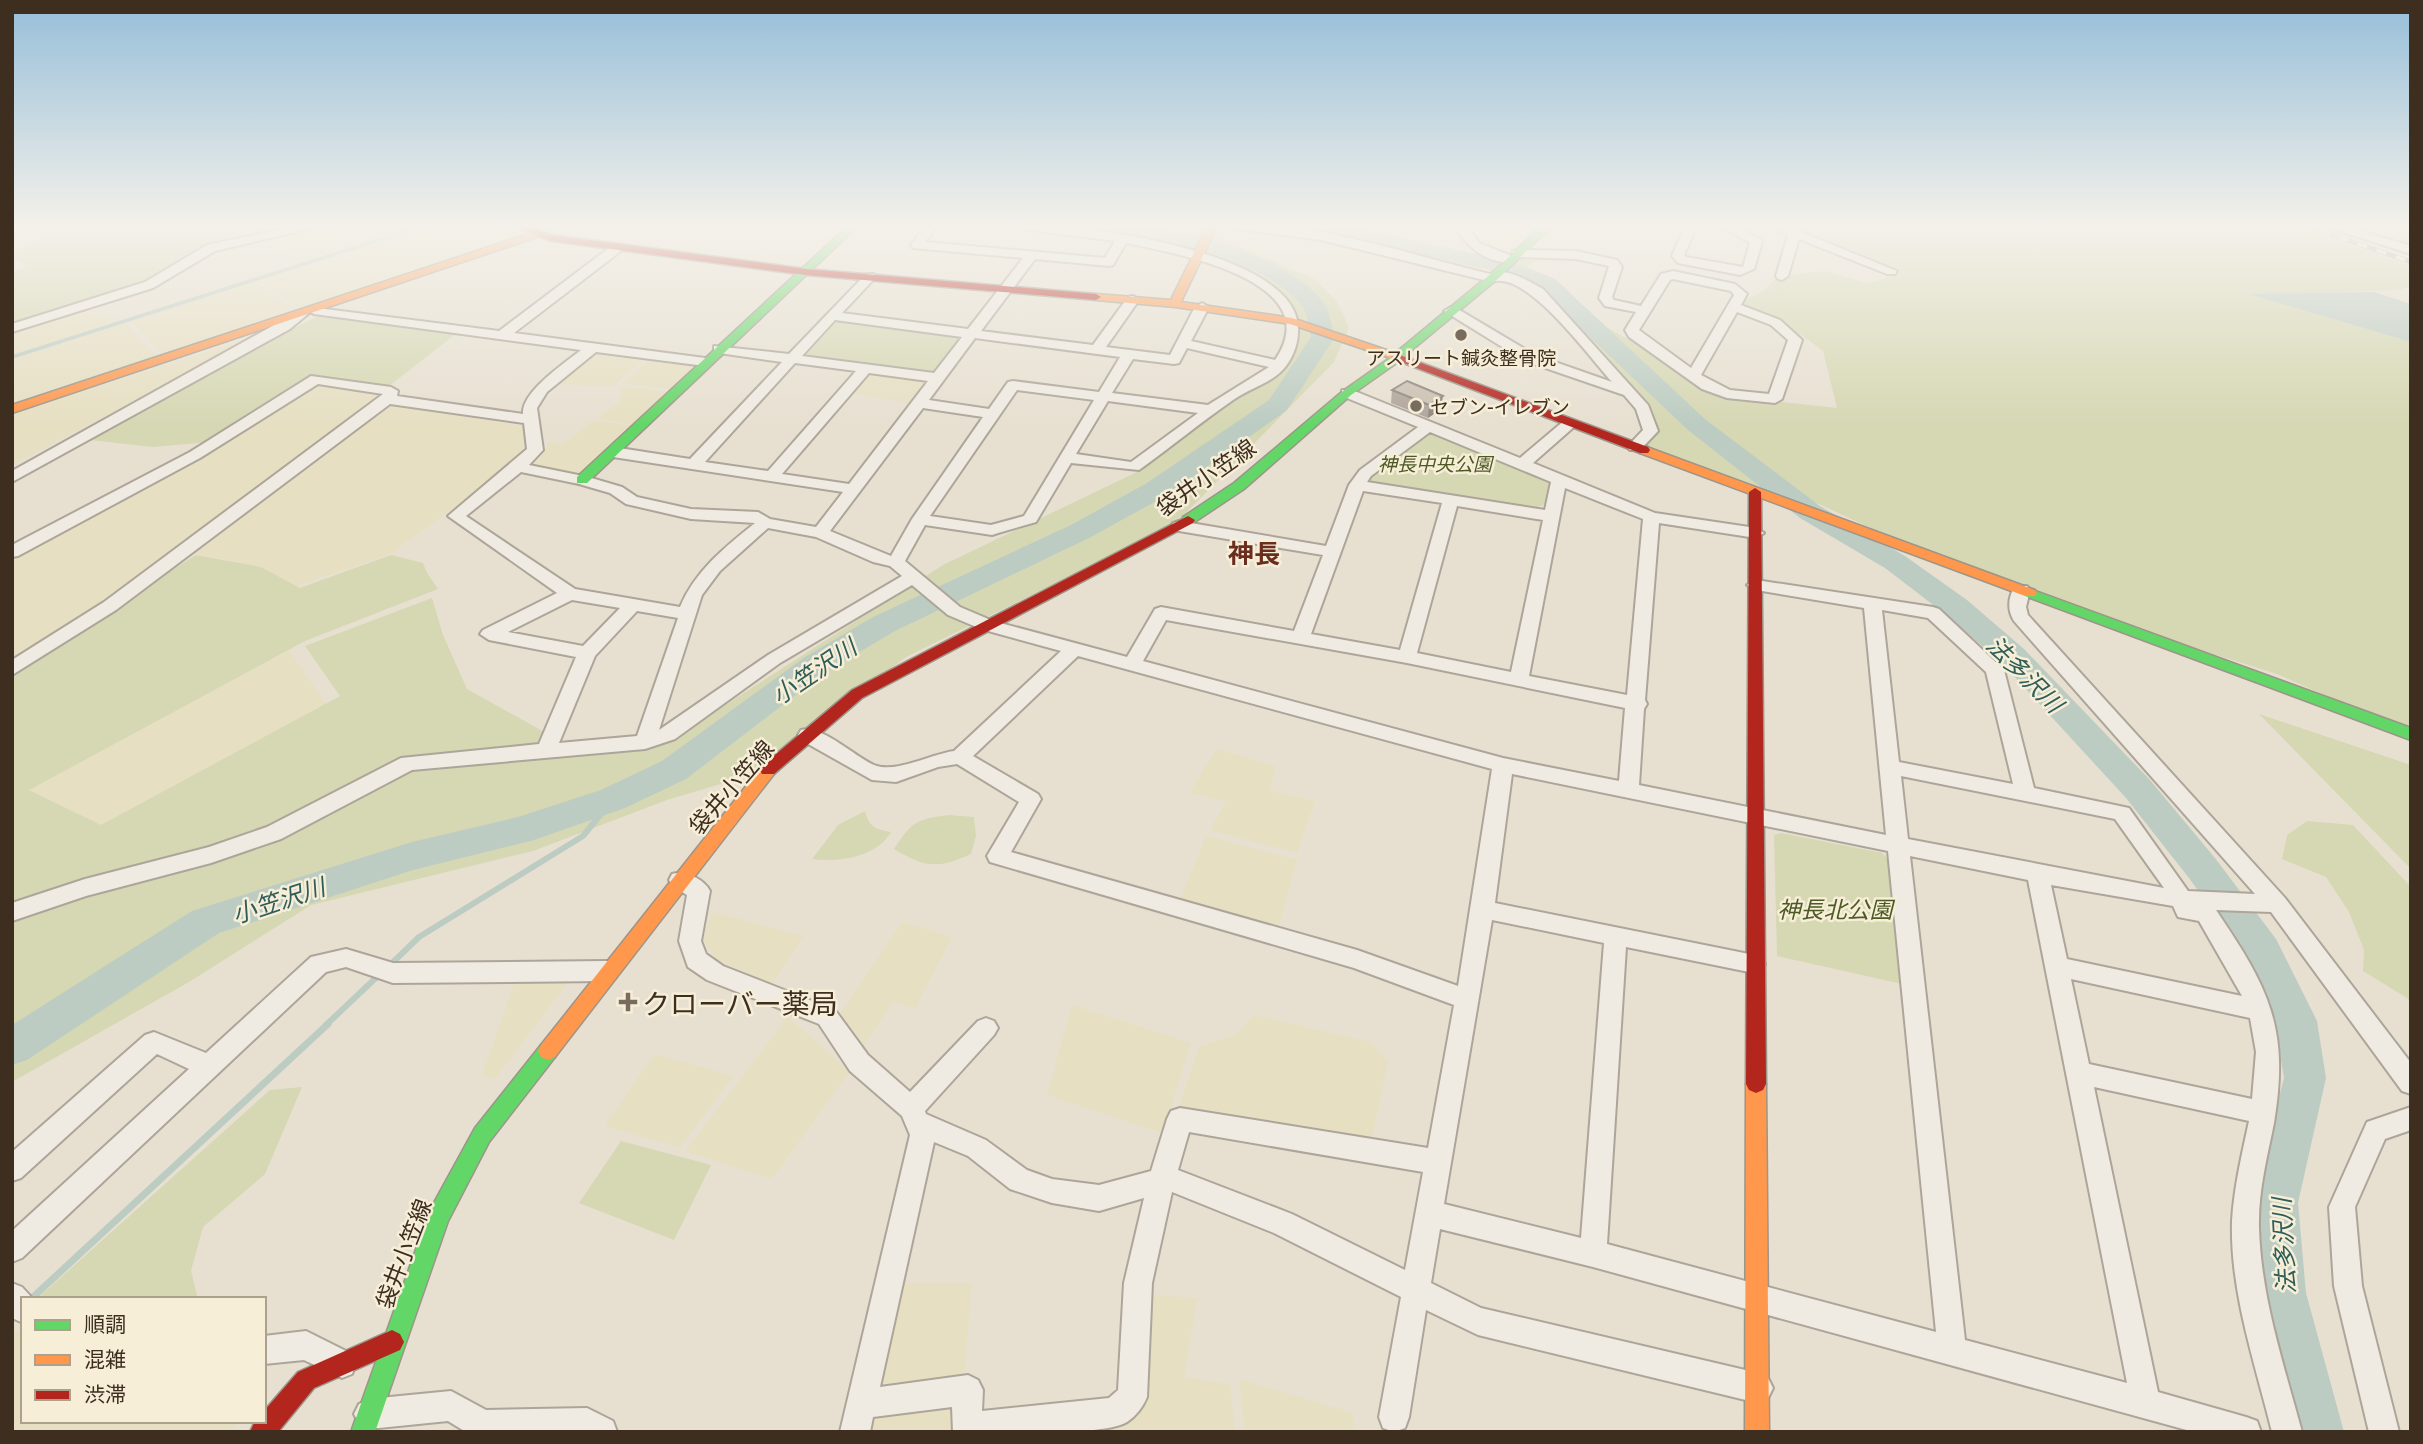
<svg xmlns="http://www.w3.org/2000/svg" width="2423" height="1444" viewBox="0 0 2423 1444" font-family="Literata,'Noto Sans JP',serif">
	<rect width="100%" height="100%" fill="#e7e0d1"/>
	<!-- farmland -->
	<path fill="#e6dfc2" d="M12 224H75L12 253Z
		M325 224H415L298 262 276 235Z
		M441 224H492L519 235 388 280 347 254Z
		M1469 224H1502L1523 234 1507 252 1495 250 1484 246 1474 239Z
		M343 255 384 283 299 308 258 281Z
		M255 282 294 309 164 356 131 321Z
		M86 308 122 319 12 355V331Z
		M125 323 159 358 12 405V359Z
		M260 335 12 465V414Z
		M594 349 646 357 614 386 552 384Z
		M651 358 696 364 670 389 622 384Z
		M871 373 928 380 909 403 853 394Z
		M314 384 383 393 388 404 534 428 530 455 493 487 442 516 390 554 297 586 261 567 182 551 12 669V559L188 466Z
		M621 386 668 392 634 424 596 419 620 402Z
		M594 421 633 426 575 478 523 468 546 449 548 442 563 444Z
		M289 650 326 704 101 825 28 789Z
		M1216 749 1275 766 1270 791 1315 801 1297 853 1210 830 1226 802 1190 792Z
		M1206 836 1297 860 1276 936 1177 908Z
		M712 912 804 936 772 984 716 959 703 940Z
		M902 922 952 937 915 1008 893 1002 861 1050 840 1014Z
		M515 981 568 982 495 1079 482 1075Z
		M1072 1005 1191 1043 1163 1133 1047 1095Z
		M1254 1015 1370 1042 1388 1062 1371 1142 1179 1107 1199 1047 1235 1035Z
		M788 1017 850 1071 772 1179 685 1151Z
		M655 1054 733 1076 680 1147 604 1126Z
		M897 1283H972L963 1390 966 1427 1064 1432H858Z
		M1138 1294 1197 1298 1184 1377 1230 1384 1235 1432H1072V1428L1133 1390Z
		M15 1331 23 1334V1421H238L229 1432H12V1333Z
		M1239 1379 1353 1413V1432H1245Z"/>
	<!-- green -->
	<path fill="#d6d7b3" d="M75 224H323L211 248 149 285 12 328V272L27 267 20 261 12 260V253Z
		M1026 224H1157L1225 240 1314 279 1337 301 1349 328 1334 362 1174 525 906 657 754 774 667 800 533 851 311 905 189 982 12 1082V670L196 555 261 567 300 588 391 555 423 563 427 573 438 589 305 641 29 790 101 825 340 696 305 646 432 598 443 635 467 689 571 747 669 741 943 565 1137 472 1235 394 1289 358 1294 314C1231 244 1114 241 1026 224Z
		M1274 224H1339L1494 258 1483 270 1320 231Z
		M1770 224H2291L2411 266V286L2399 290 2251 295 2411 342V733L2277 674 2096 617 1939 560 1802 496 1783 499 1635 447 1651 431 1644 410 1538 292 1495 275 1521 259 1538 260 1527 267 1564 286 1596 321 1728 396 1837 408 1823 351 1803 336 1744 304V301L1765 290 1774 280 1782 276 1824 271 1867 283 1897 275Z
		M2326 224H2411V250Z
		M318 316 457 333 389 386 314 375 209 442 153 447 81 439Z
		M839 321 958 337 959 341 934 371 929 373 805 356 834 324Z
		M1427 432H1433L1550 481 1544 505 1535 508 1372 482 1368 478Z
		M2259 714 2411 765V869Z
		M865 811C869 827 875 829 891 832 877 857 838 863 812 859L838 825Z
		M949 815 974 817 976 836 971 854C937 869 926 868 894 849 912 821 917 819 949 815Z
		M2307 821 2353 825 2411 887V1003L2407 998 2363 971 2364 950 2349 912 2326 877 2282 859 2287 835Z
		M1781 833 1882 853 1889 860 1902 984 1777 956 1774 835Z
		M302 1087 265 1174 203 1227 191 1271 198 1299 39 1297 270 1090Z
		M621 1141 711 1165 674 1240 579 1203Z"/>
	<!-- water -->
	<path fill="#bcccc2" d="M2374 292 2411 304V342L2248 294Z"/>
	<g fill="none" stroke-linecap="round" stroke-linejoin="round">
		<!-- stream-far2 -->
		<path stroke="#bcccc2" stroke-width="3.5" d="M12 357 429 224"/>
		<!-- stream-far1 -->
		<path stroke="#bcccc2" stroke-width="6" d="M387 968 419 937 583 836 613 799
			M326 1025 380 974"/>
		<!-- stream -->
		<path stroke="#bcccc2" stroke-width="7" d="M31 1299 328 1024"/>
		<!-- river -->
		<path fill="#bcccc2" fill-rule="evenodd" d="M1080 224C1097 223 1116 222 1133 224 1186 229 1290 258 1323 302 1330 311 1331 326 1335 337L1287 410 1167 495 1091 537 895 631 827 671 686 779 625 808 534 840 413 870 219 933 27 1060 12 1065V1025L192 911 412 842 518 817 601 790 662 761 805 657 873 617 1071 525 1147 483 1269 400 1311 337C1309 328 1308 313 1302 306 1262 255 1150 239 1090 230L1083 228Z
			M1302 224C1344 223 1383 234 1425 243 1469 252 1513 261 1555 279L1706 420 1820 506 1905 556 1967 600 2024 649 2150 780 2215 858 2276 939 2317 1021 2326 1078 2298 1203 2306 1293 2344 1432H2292L2258 1293 2252 1203 2284 1078 2275 1021 2247 959 2189 878 2126 798 2002 663 1945 614 1885 568 1800 518 1688 430 1539 289 1484 268 1312 230 1305 228Z"/>
		<!-- street casing -->
		<g stroke="#ada599" stroke-width="4">
			<path id="street" d="M307 224H329L215 251 153 288 12 332V324L145 282 207 245Z
				M927 224H939L925 242 1105 258 1115 241 1029 230 1010 224C1070 222 1295 249 1298 327 1299 341 1294 356 1286 366 1273 383 1250 388 1233 400 1201 422 1171 447 1139 470L1071 463 1036 522 998 533 992 535 925 525 905 561 960 607 993 621 1127 657 1155 609 1161 607 1294 631 1323 555 1179 531 1173 529 1171 526 1173 523 1179 521 1326 546 1349 485 1360 470 1418 427 1342 396V390H1352L1520 458 1565 420 1570 419 1577 423 1575 426 1533 463 1655 513 1756 528 1764 533 1756 538 1659 523 1645 700 1647 704 1644 709 1639 785 1886 835 1864 608 1756 590 1747 585 1756 580 1933 607 1939 609 2004 670 2034 788 2129 808 2188 891 2255 894 2014 621C2007 610 2008 597 2015 586H2027L2030 590 2026 607 2028 615 2285 898 2411 1063V1094L2402 1091 2271 912 2216 910C2268 987 2290 1027 2274 1123 2267 1158 2258 1192 2259 1228 2261 1298 2284 1365 2302 1432H2272C2255 1363 2230 1293 2232 1221 2234 1187 2242 1154 2249 1121L2094 1087 2158 1392 2246 1417 2257 1421 2261 1432H2194L1593 1267 1440 1229 1431 1283 1481 1308 1758 1373 1768 1378 1773 1388 1768 1398 1758 1403 1478 1335 1426 1310 1409 1417 1405 1428 1394 1432 1383 1428 1379 1417 1401 1297 1274 1233 1172 1192 1152 1283 1147 1397C1143 1407 1136 1416 1127 1422 1104 1437 985 1432 953 1432L952 1407 873 1417 870 1432H840L910 1135 902 1116 850 1071 819 1024 707 980 688 967 679 941 687 895 672 886 669 880 672 874C685 870 704 879 710 891L701 941 706 954 723 966 835 1010 868 1055 910 1092 978 1021 986 1018 994 1021 998 1028 994 1035 925 1111 926 1114 986 1140 1027 1170 1052 1179 1099 1185 1151 1171 1167 1119 1171 1111 1180 1108 1428 1148 1454 1005 1354 968 990 862 987 856 1019 802 957 764 938 767 896 782 872 780 801 740 798 735 801 730C821 724 855 757 874 765 895 774 931 754 954 751L1061 651 981 629 948 615 912 585 780 663 675 739 645 749 412 770 281 839 211 863 86 896 12 921V903L85 879 209 847 267 827 401 758 539 744 576 657 489 640 480 634 483 630 557 593 448 516 527 449 524 423 390 404 116 610 12 675V660L104 602 383 394 318 384 200 458 18 556 12 557V545L190 452 311 376 391 387 398 391 397 396 523 414C521 392 565 363 581 350L314 314 307 310 309 307 499 331 613 245H621V251L514 333 705 358 712 362 705 366 596 352 547 392 537 408 543 450 529 465 588 477 622 487 637 497 691 509 758 512 770 519 816 527 843 492 613 457 605 452 613 447 690 459 782 362 719 353 714 352V346L789 354 866 274H874L876 277 842 313 968 329 1023 258 913 248 911 245ZM1126 243C1174 253 1330 280 1275 360L1191 341 1209 307 1202 303 1195 307 1170 355 1106 347 1139 300 1133 296 1128 297 1093 345 981 331 1035 259 1109 266 1113 265ZM835 320 962 337 934 373 802 356ZM975 338 1120 357 1099 392 1013 381 1008 382 989 409 929 400ZM1187 348 1269 367 1208 405 1112 393 1133 359 1174 364 1179 363ZM795 363 856 371 768 471 705 462ZM869 373 928 381 849 484 782 474ZM1017 390 1094 400 1024 516 991 525 930 516ZM1108 401 1198 413 1131 462 1076 454ZM923 408 983 417 912 519 891 556 830 531ZM1430 432 1551 482 1545 510 1367 482 1371 476ZM521 472 579 484 610 493 626 504 691 519 755 523C725 547 695 571 680 607L575 589 466 516ZM1565 488 1643 519 1627 695 1529 676ZM1363 491 1442 503 1400 650 1311 634ZM1457 506 1543 520 1511 672 1417 653ZM768 528 816 537 873 562 890 566 902 576 768 655 659 730 702 595 720 571ZM572 600 620 608 583 646 508 632ZM1882 610 1928 618 1986 672 2013 784 1899 762ZM637 611 678 618 637 736 559 743 595 656ZM1166 620 1407 663 1625 708 1619 781 1503 758 1143 661ZM1078 656 1492 769 1458 986 1357 950 1011 852 1041 799 1038 794 973 756ZM1512 774 1888 851 1936 1332 1607 1244 1626 947 1754 973 1762 971 1765 964 1762 957 1754 955 1495 903ZM1901 776 2115 819 2164 888 1908 839ZM1910 856 2028 880 2127 1383 1965 1340ZM2051 885 2173 906 2178 917 2199 921 2242 996 2067 959ZM1492 920 1604 943 1581 1238 1444 1204ZM2071 979 2250 1018 2256 1052 2252 1099 2089 1064ZM1189 1132 1423 1172 1405 1270 1292 1214 1178 1170ZM934 1142 968 1156 1010 1189 1052 1203 1099 1211 1144 1198 1124 1283 1118 1390 1109 1398 982 1411 983 1390 978 1380 968 1375 880 1387Z
				M1223 224C1313 221 1403 253 1490 274 1505 267 1529 281 1543 289L1648 405 1658 431 1640 450H1630L1627 447 1643 430 1636 409 1624 395 1525 361 1444 311 1451 307 1456 308 1535 355 1612 382C1590 358 1526 269 1492 282L1321 240 1229 228Z
				M1454 224H1466L1479 243 1512 256 1513 251 1517 250 1576 251 1617 260 1622 267 1612 297 1614 300 1641 306 1661 274 1673 271 1735 284 1747 294 1741 305 1780 320 1802 340 1782 399 1775 403 1727 398 1702 389 1629 337 1625 330 1636 312 1605 306 1599 298 1609 266 1576 259 1516 257 1515 262C1488 265 1465 247 1454 224ZM1673 279 1731 291 1734 295 1691 368 1639 330 1670 280ZM1737 312 1771 325 1788 340 1769 394 1730 390 1701 375Z
				M1686 224H1698L1684 255 1686 257 1743 267 1750 243 1717 224H1731L1760 239 1762 242 1754 269 1740 275 1678 263 1672 256Z
				M1765 224H1781L1897 271 1895 274H1887L1799 239 1788 276 1782 280 1778 279 1776 276 1788 235Z
				M2318 224H2336L2411 246V254Z
				M301 310 308 314 290 329 12 482V471Z
				M346 949 393 963 607 961 615 964 618 971 615 978 607 981 393 983 346 967 326 972 22 1258 12 1262V1231L189 1069 157 1054 21 1178 12 1181V1152L145 1035 154 1032 206 1053 311 957Z
				M2411 1107V1130L2385 1139 2355 1207 2362 1286 2399 1432H2369L2334 1286 2329 1207 2367 1122Z
				M12 1283 22 1287 33 1299H23V1323L12 1318Z
				M306 1331 352 1354 356 1364 352 1374 342 1378 304 1360 264 1364V1336Z
				M451 1391 486 1410 587 1408 613 1421 617 1432H466L448 1421 369 1429 359 1424 354 1414 359 1404 369 1399Z"/>
		</g>
		<!-- fast casing -->
		<g stroke="#9c958a" stroke-width="3">
			<path id="fast" d="M850 224H860L587 483H577V477Z
				M1548 224H1560L1542 235 1501 276 1395 364 1351 395 1244 489 1193 523H1183V517L1234 483 1343 391 1387 360 1493 272 1536 231Z
				M2030 589 2411 728V740L2025 596 2023 593Z
				M548 1042 555 1045 558 1051 555 1057 489 1142 448 1221 375 1432H351L430 1210 475 1128 541 1045Z"/>
		</g>
		<!-- slow casing -->
		<g stroke="#9c958a" stroke-width="3">
			<path id="slow" d="M1208 224H1218L1181 302 1292 318 1401 355V359H1393L1290 324 1175 307 1096 300 1091 297 1096 294 1171 300Z
				M537 231 542 234 540 236 12 413V405Z
				M1644 446 2035 590 2037 593 2035 596H2025L1640 453 1638 450Z
				M768 764 774 766 776 770 774 774 555 1057 548 1060 541 1057 538 1051 541 1045 762 766Z
				M1756 1075 1763 1078 1766 1084 1769 1432H1745L1746 1084 1749 1078Z"/>
		</g>
		<!-- jam casing -->
		<g stroke="#9c958a" stroke-width="3">
			<path id="jam" d="M507 224H521L553 235 806 269 1096 294 1101 297 1096 300 806 275 551 241Z
				M1397 354 1648 447 1650 450 1648 453H1640L1393 359 1391 357Z
				M1755 488 1761 492 1766 1084 1763 1090 1756 1093 1749 1090 1746 1084 1749 492Z
				M1188 516 1195 520 1193 523 862 698 774 774H762L760 770 762 766 852 690Z
				M392 1330 400 1334 404 1342 400 1350 314 1388 278 1432H250L255 1421H264V1411L298 1372Z"/>
		</g>
		<!-- street -->
		<use href="#street" fill="#efebe3" fill-rule="evenodd"/>
		<!-- fast -->
		<use href="#fast" fill="#63d668" fill-rule="evenodd"/>
		<!-- slow -->
		<use href="#slow" fill="#ff974d" fill-rule="evenodd"/>
		<!-- jam -->
		<use href="#jam" fill="#b3261e" fill-rule="evenodd"/>
		<!-- rail casing -->
		<g stroke="#afaaa2" stroke-width="5">
			<path id="rail" d="M2301 224 2411 262"/>
		</g>
		<!-- rail -->
		<use href="#rail" stroke="#f7eed8" stroke-width="3.5" stroke-dasharray="10" stroke-linecap="butt"/>
	</g>
	<!-- wall -->
	<path fill="#afa499" d="M1392 390 1441 409 1428 418 1391 403Z"/>
	<!-- shaded-wall -->
	<path fill="#8e867d" d="M1443 396 1441 409 1428 418 1429 405Z"/>
	<!-- building -->
	<path fill="#cbbfb2" stroke="#8e867d" stroke-width="2" d="M1407 381 1443 396 1429 405 1392 390Z"/>
	<!-- sky -->
	<linearGradient id="sky" x2="0" y2="1"><stop stop-color="#96bed9"/><stop offset="0.53" stop-color="#f4f1ea"/><stop offset="1" stop-color="#f4f1ea" stop-opacity="0"/></linearGradient>
	<rect width="2423" height="426" fill="url(#sky)"/>
	<!-- markers -->
	<g fill="#786c5e" stroke="#f7eed8" stroke-width="2.5">
		<circle cx="1461" cy="335" r="7"/>
		<circle cx="1416" cy="406" r="7"/>
		<path d="M624.5 991.5h7v7h7v7h-7v7h-7v-7h-7v-7h7z"/>
	</g>
	<g text-anchor="middle" dominant-baseline="central" stroke-width="5" stroke-linejoin="round" paint-order="stroke">
		<!-- far-poi labels -->
		<g font-size="19" fill="#3d2e20" stroke="#f7eed8">
			<text x="1461" y="357">アスリート鍼灸整骨院</text>
			<text x="1430" y="406" text-anchor="start">セブン-イレブン</text>
		</g>
		<!-- far-park labels -->
		<g font-size="19" font-style="italic" fill="#4d5a26" stroke="#f7eed8">
			<text x="1435" y="463">神長中央公園</text>
		</g>
		<!-- street labels -->
		<g font-size="23" fill="#3d2e20" stroke="#f7eed8">
			<text transform="translate(1205 476) rotate(-35)">袋井小笠線</text>
			<text transform="translate(730 786) rotate(-49)">袋井小笠線</text>
			<text transform="translate(402 1253) rotate(-69)">袋井小笠線</text>
		</g>
		<!-- park labels -->
		<g font-size="23" font-style="italic" fill="#4d5a26" stroke="#f7eed8">
			<text x="1835" y="908">神長北公園</text>
		</g>
		<!-- water labels -->
		<g font-size="24" font-style="italic" fill="#2f5d5a" stroke="#f7eed8">
			<text transform="translate(813 670) rotate(-34)">小笠沢川</text>
			<text transform="translate(2026 673) rotate(45)">法多沢川</text>
			<text transform="translate(278 899) rotate(-18)">小笠沢川</text>
			<text transform="translate(2282 1246) rotate(-93)">法多沢川</text>
		</g>
		<!-- quarter labels -->
		<g font-size="26" font-weight="bold" fill="#6b2e1e" stroke="#f7eed8">
			<text x="1254" y="551">神長</text>
		</g>
		<!-- near-poi labels -->
		<g font-size="28" fill="#3d2e20" stroke="#f7eed8" text-anchor="start">
			<text x="642" y="1002">クローバー薬局</text>
		</g>
	</g>
	<!-- border -->
	<rect width="2423" height="1444" fill="none" stroke="#3d2e20" stroke-width="28"/>
	<!-- legend -->
	<rect x="21" y="1297" width="245" height="126" fill="#f7eed8" stroke="#ada18e" stroke-width="2"/>
	<rect x="35" y="1320" width="35" height="10" fill="#63d668" stroke="#ada18e" stroke-width="2"/>
	<text x="84" y="1332" font-size="21" fill="#3d2e20">順調</text>
	<rect x="35" y="1355" width="35" height="10" fill="#ff974d" stroke="#ada18e" stroke-width="2"/>
	<text x="84" y="1367" font-size="21" fill="#3d2e20">混雑</text>
	<rect x="35" y="1390" width="35" height="10" fill="#b3261e" stroke="#ada18e" stroke-width="2"/>
	<text x="84" y="1402" font-size="21" fill="#3d2e20">渋滞</text>
</svg>
